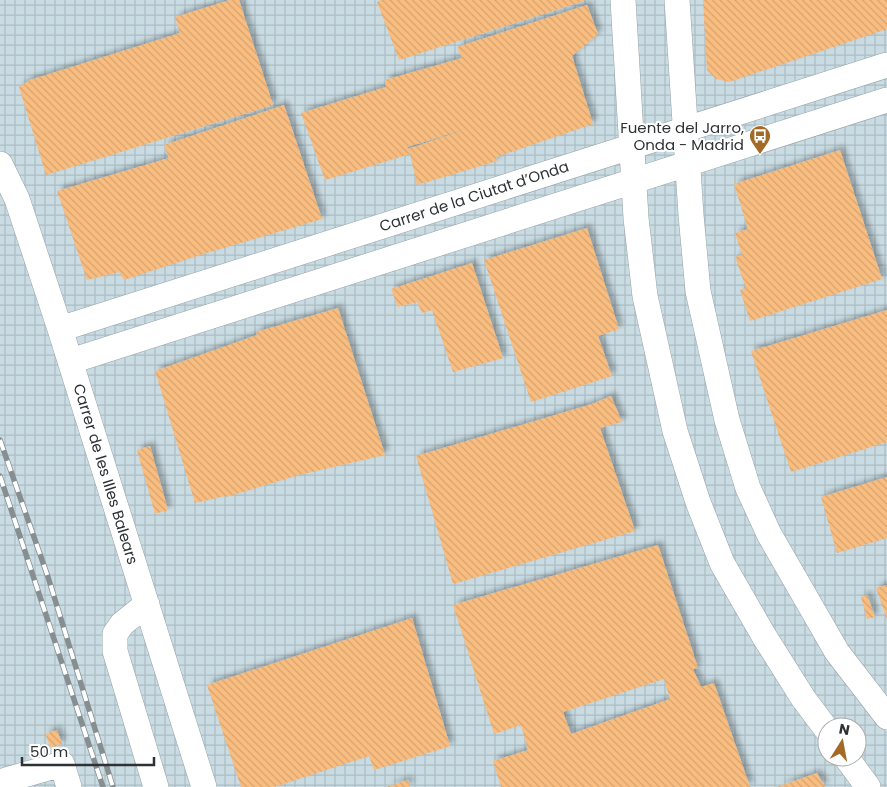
<svg xmlns="http://www.w3.org/2000/svg" width="887" height="787" viewBox="0 0 887 787" font-family="Poppins,sans-serif">
	<defs>
		<pattern id="industrial-grid" width="8" height="8" patternUnits="userSpaceOnUse" patternTransform="scale(1.25)"><rect width="8" height="8" fill="#c9dce3"/><path d="M0 4h8M4 0v8" fill="none" stroke="#adbdc3"/></pattern>
		<pattern id="building-back-hatch" width="6" height="6" patternUnits="userSpaceOnUse" patternTransform="scale(1.25)"><rect width="6" height="6" fill="#f9bd80"/><path d="M-1 5l2 2M0 0l6 6M5-1l2 2" fill="none" stroke="#d6a36f"/></pattern>
		<filter id="shadow"><feDropShadow dx="4.5" dy="-4.5" stdDeviation="2.5" flood-color="#0004"/></filter>
	</defs>
	<rect width="100%" height="100%" fill="#dde8ec"/>
	<!-- industrial -->
	<path fill="url(#industrial-grid)" fill-rule="evenodd" d="M0 0H887V787H0ZM827 727H857V757H827Z"/>
	<!-- building -->
	<path fill="url(#building-back-hatch)" fill-rule="evenodd" filter="url(#shadow)" d="M230 0H239L273 105 46 175 19 87 30 80 180 33 175 17Z
		M381 0H583L584 1 399 60 377 2Z
		M703 0H887V29L729 82 716 79 707 70Z
		M587 5 598 34 572 56 593 124 496 157 497 161 417 185 410 154 325 180 301 113 386 87 385 80 462 58 457 47ZM466 129 408 149 407 147Z
		M284 105 322 219 200 255 124 280 119 272 87 280 57 191 169 158 164 145Z
		M840 150 882 279 750 321 740 290 746 288 735 257 742 255 735 233 748 229 734 184Z
		M587 228 619 329 598 336 612 376 531 402 484 260Z
		M472 263 503 358 453 372 432 310 422 313 417 302 398 307 391 289Z
		M338 308 385 455 299 475 226 497 225 496 195 503 155 371 257 335 256 332Z
		M887 310V442L791 472 751 351Z
		M611 396 622 422 600 428 635 531 453 584 416 456 592 404Z
		M150 446 168 510 155 514 137 450Z
		M887 477V538L837 553 821 497Z
		M658 545 698 668 693 669 701 687 714 683 750 787H501L493 761 528 750 521 725 494 734 453 605ZM664 679 670 699 571 734 563 712Z
		M887 585V620L876 588Z
		M867 595 875 617 867 619 861 597Z
		M412 618 450 746 374 770 369 756 274 787H241L207 685Z
		M57 730 62 744 51 748 45 734Z
		M817 773 825 787H777Z
		M408 780 410 787H386Z"/>
	<g fill="none" stroke-linecap="round" stroke-linejoin="round">
		<!-- minor casing -->
		<g stroke="#98a3a7" stroke-width="26">
			<path id="minor" d="M623 0 636 218 645 296 675 431 698 502 722 563 764 636 803 698 827 730
				M677 0 691 215 698 291 727 420 748 488 769 534 837 652 887 717
				M0 164 17 199 60 329 204 787
				M60 329 887 65
				M71 361 887 100
				M147 604 122 624 115 634V651L156 787
				M846 757 868 787
				M6 780 62 764 69 787"/>
		</g>
		<!-- minor -->
		<use href="#minor" stroke="#fff" stroke-width="25"/>
		<!-- rail casing -->
		<g stroke="#878e91" stroke-width="5.5">
			<path id="rail" d="M0 440 48 577 113 787
				M0 476 103 787"/>
		</g>
		<!-- rail -->
		<use href="#rail" stroke="#fff" stroke-width="4" stroke-dasharray="11" stroke-linecap="butt"/>
	</g>
	<!-- icons -->
	<defs>
		<g id="bus-pin" transform="scale(1.125)"><path d="M0 17L-7.5 6A9.5 9.5 0 1 1 7.5 6Z" fill="#a26927" stroke="#fff"/><path d="M-5-6H5V4H4V6H2V4H-2V6H-4V4H-5ZM-3.5-4V0h7V-4ZM-3.5 1.2v1.5H-2V1.2ZM2 1.2v1.5H3.5V1.2Z" fill="#fff"/></g>
	</defs>
	<g fill-rule="evenodd">
		<use href="#bus-pin" x="760" y="136"/>
	</g>
	<g text-anchor="middle" dominant-baseline="central" stroke-width="4" stroke-linejoin="round" paint-order="stroke">
		<!-- poi labels -->
		<g font-size="15" fill="#2e3234" stroke="#fff" text-anchor="end">
			<text x="744" y="127">Fuente del Jarro,<tspan x="744" dy="17">Onda - Madrid</tspan></text>
		</g>
		<!-- street labels -->
		<g font-size="15" fill="#2e3234" stroke="#fff">
			<text transform="translate(474 196) rotate(-18)">Carrer de la Ciutat d’Onda</text>
			<text transform="translate(106 474) rotate(73)">Carrer de les Illes Balears</text>
		</g>
	</g>
	<!-- north arrow -->
	<g transform="translate(842 742) rotate(11)"><circle r="24" fill="#ffffff" stroke="#abadae"/>
	<path d="M0-4L9 19L0 12L-9 19Z" fill="#a26927"/>
	<text y="-8" font-size="14" font-weight="bold" text-anchor="middle" fill="#2e3234">N</text>
	</g>
	<!-- scale -->
	<path d="M22 757v8h132v-8" fill="none" stroke="#2e3234" stroke-width="2.5"/>
	<text x="30" y="757" font-size="15" fill="#2e3234" stroke="#ffffff" stroke-width="4" paint-order="stroke">50 m</text>
</svg>
